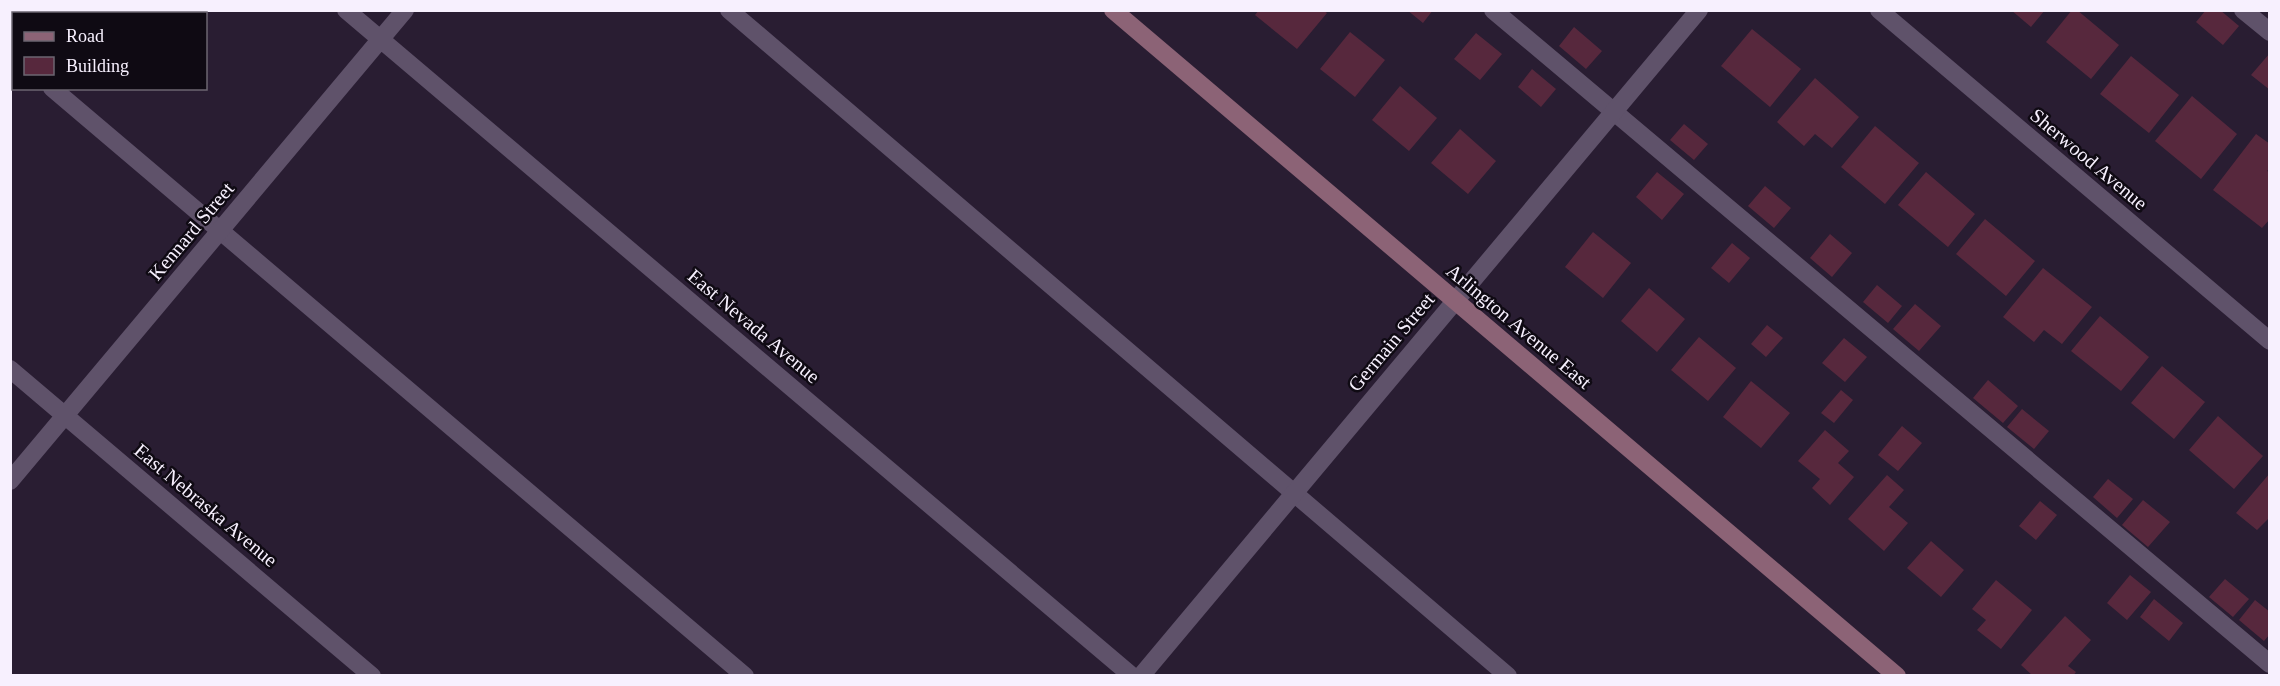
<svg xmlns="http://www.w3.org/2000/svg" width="2280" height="686" viewBox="0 0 2280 686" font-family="'Times New Roman',serif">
	<rect width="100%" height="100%" fill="#291d32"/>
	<!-- building -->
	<path fill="#57283d" d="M1259 10H1323L1327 13 1297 49 1255 15Z
		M1407 10H1433L1423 23Z
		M2011 10H2045L2031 27Z
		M2072 10H2077L2119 45 2091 79 2046 42Z
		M2206 10H2220L2239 26 2223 45 2196 22Z
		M1574 27 1602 51 1586 69 1559 46Z
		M1752 29 1801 69 1770 107 1721 66Z
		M1350 32 1385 60 1355 97 1320 69Z
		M1476 33 1502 54 1480 80 1454 59Z
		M2270 53V90L2251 75Z
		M2131 56 2179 95 2149 133 2100 94Z
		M1532 69 1556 89 1541 107 1518 87Z
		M1815 78 1859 117 1832 148 1815 134 1804 146 1777 122Z
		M1400 86 1437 118 1409 151 1372 120Z
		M2192 96 2237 134 2201 179 2155 141Z
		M1684 124 1708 144 1694 160 1670 140Z
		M1875 126 1919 163 1885 204 1841 167Z
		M1460 129 1496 161 1468 194 1431 163Z
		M2256 134 2270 144V168L2267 171 2270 172V219L2262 228 2213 190Z
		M1657 172 1684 194 1662 220 1636 197Z
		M1926 172 1975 214 1948 247 1898 205Z
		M1765 186 1791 208 1774 228 1748 206Z
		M1985 219 2035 261 2006 296 1956 254Z
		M1593 232 1631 263 1603 298 1565 267Z
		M1830 234 1852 253 1832 277 1810 258Z
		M1732 243 1750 258 1729 283 1711 268Z
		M2043 268 2092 307 2062 344 2044 330 2034 342 2003 317Z
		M1877 285 1902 306 1888 323 1863 302Z
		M1649 288 1685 319 1657 352 1621 321Z
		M1915 304 1941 326 1919 351 1893 329Z
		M2100 316 2149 357 2121 391 2071 351Z
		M1767 325 1783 338 1766 357 1751 344Z
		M1699 337 1736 368 1708 401 1671 370Z
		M1844 338 1867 357 1845 382 1822 363Z
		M2162 366 2205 402 2174 439 2131 403Z
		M1988 380 2018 406 2003 423 1973 398Z
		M1751 381 1790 413 1761 448 1723 417Z
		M1841 390 1853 400 1834 423 1821 413Z
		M2022 409 2049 431 2034 449 2007 427Z
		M2218 416 2263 456 2234 489 2189 450Z
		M1902 426 1922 443 1898 471 1878 455Z
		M1825 430 1849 451 1838 463 1854 477 1830 505 1812 488 1820 479 1798 461Z
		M2270 473V517L2257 530 2236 513Z
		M1887 475 1904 490 1889 507 1908 523 1884 551 1848 519Z
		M2108 479 2133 499 2117 518 2093 497Z
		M2143 500 2170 522 2148 547 2122 525Z
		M2040 501 2057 515 2036 540 2019 526Z
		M1931 541 1964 570 1941 597 1907 568Z
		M2130 575 2151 592 2127 620 2107 603Z
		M2225 579 2249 599 2233 617 2209 597Z
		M1996 580 2032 610 2001 649 1977 630 1986 620 1972 609Z
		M2154 599 2183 623 2169 641 2140 617Z
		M2255 600 2270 612V634L2264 641 2239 620Z
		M2065 616 2091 640 2068 666 2076 672 2073 676H2033L2021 665Z"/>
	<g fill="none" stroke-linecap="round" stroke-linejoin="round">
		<!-- lane -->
		<path stroke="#5f526a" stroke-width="18" d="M729 10 1508 676
			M1493 10 2270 664
			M2243 10 2270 32
			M10 53 14 56
			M52 88 745 676"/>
		<!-- street -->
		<path stroke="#5f526a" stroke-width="18" d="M346 10 1132 676
			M1879 10 2270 341
			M10 369 372 676
			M10 481 405 10
			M1141 676 1699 10"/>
		<!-- secondary -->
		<path stroke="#8c6376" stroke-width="18" d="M1113 10 1897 676"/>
	</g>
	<g text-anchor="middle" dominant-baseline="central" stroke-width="5" stroke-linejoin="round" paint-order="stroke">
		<!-- street labels -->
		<g font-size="20" fill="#f7f0fe" stroke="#0f0a13">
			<text transform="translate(2089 159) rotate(40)">Sherwood Avenue</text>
			<text transform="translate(191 231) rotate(-50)">Kennard Street</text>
			<text transform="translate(754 326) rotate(40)">East Nevada Avenue</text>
			<text transform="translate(1519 326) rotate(40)">Arlington Avenue East</text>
			<text transform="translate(1391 342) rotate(-50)">Germain Street</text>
			<text transform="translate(206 505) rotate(40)">East Nebraska Avenue</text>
		</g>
	</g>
	<!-- border -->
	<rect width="2280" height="686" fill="none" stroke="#f7f0fe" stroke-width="24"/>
	<!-- legend -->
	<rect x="12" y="12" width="195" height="78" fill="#0f0a13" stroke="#6c6671" stroke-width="1.5"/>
	<rect x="24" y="32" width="30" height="9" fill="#8c6376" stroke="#6c6671" stroke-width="1.5"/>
	<text x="66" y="42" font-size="18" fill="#f7f0fe">Road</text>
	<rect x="24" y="57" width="30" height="18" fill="#57283d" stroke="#6c6671" stroke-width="1.5"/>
	<text x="66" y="72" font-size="18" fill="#f7f0fe">Building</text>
</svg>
